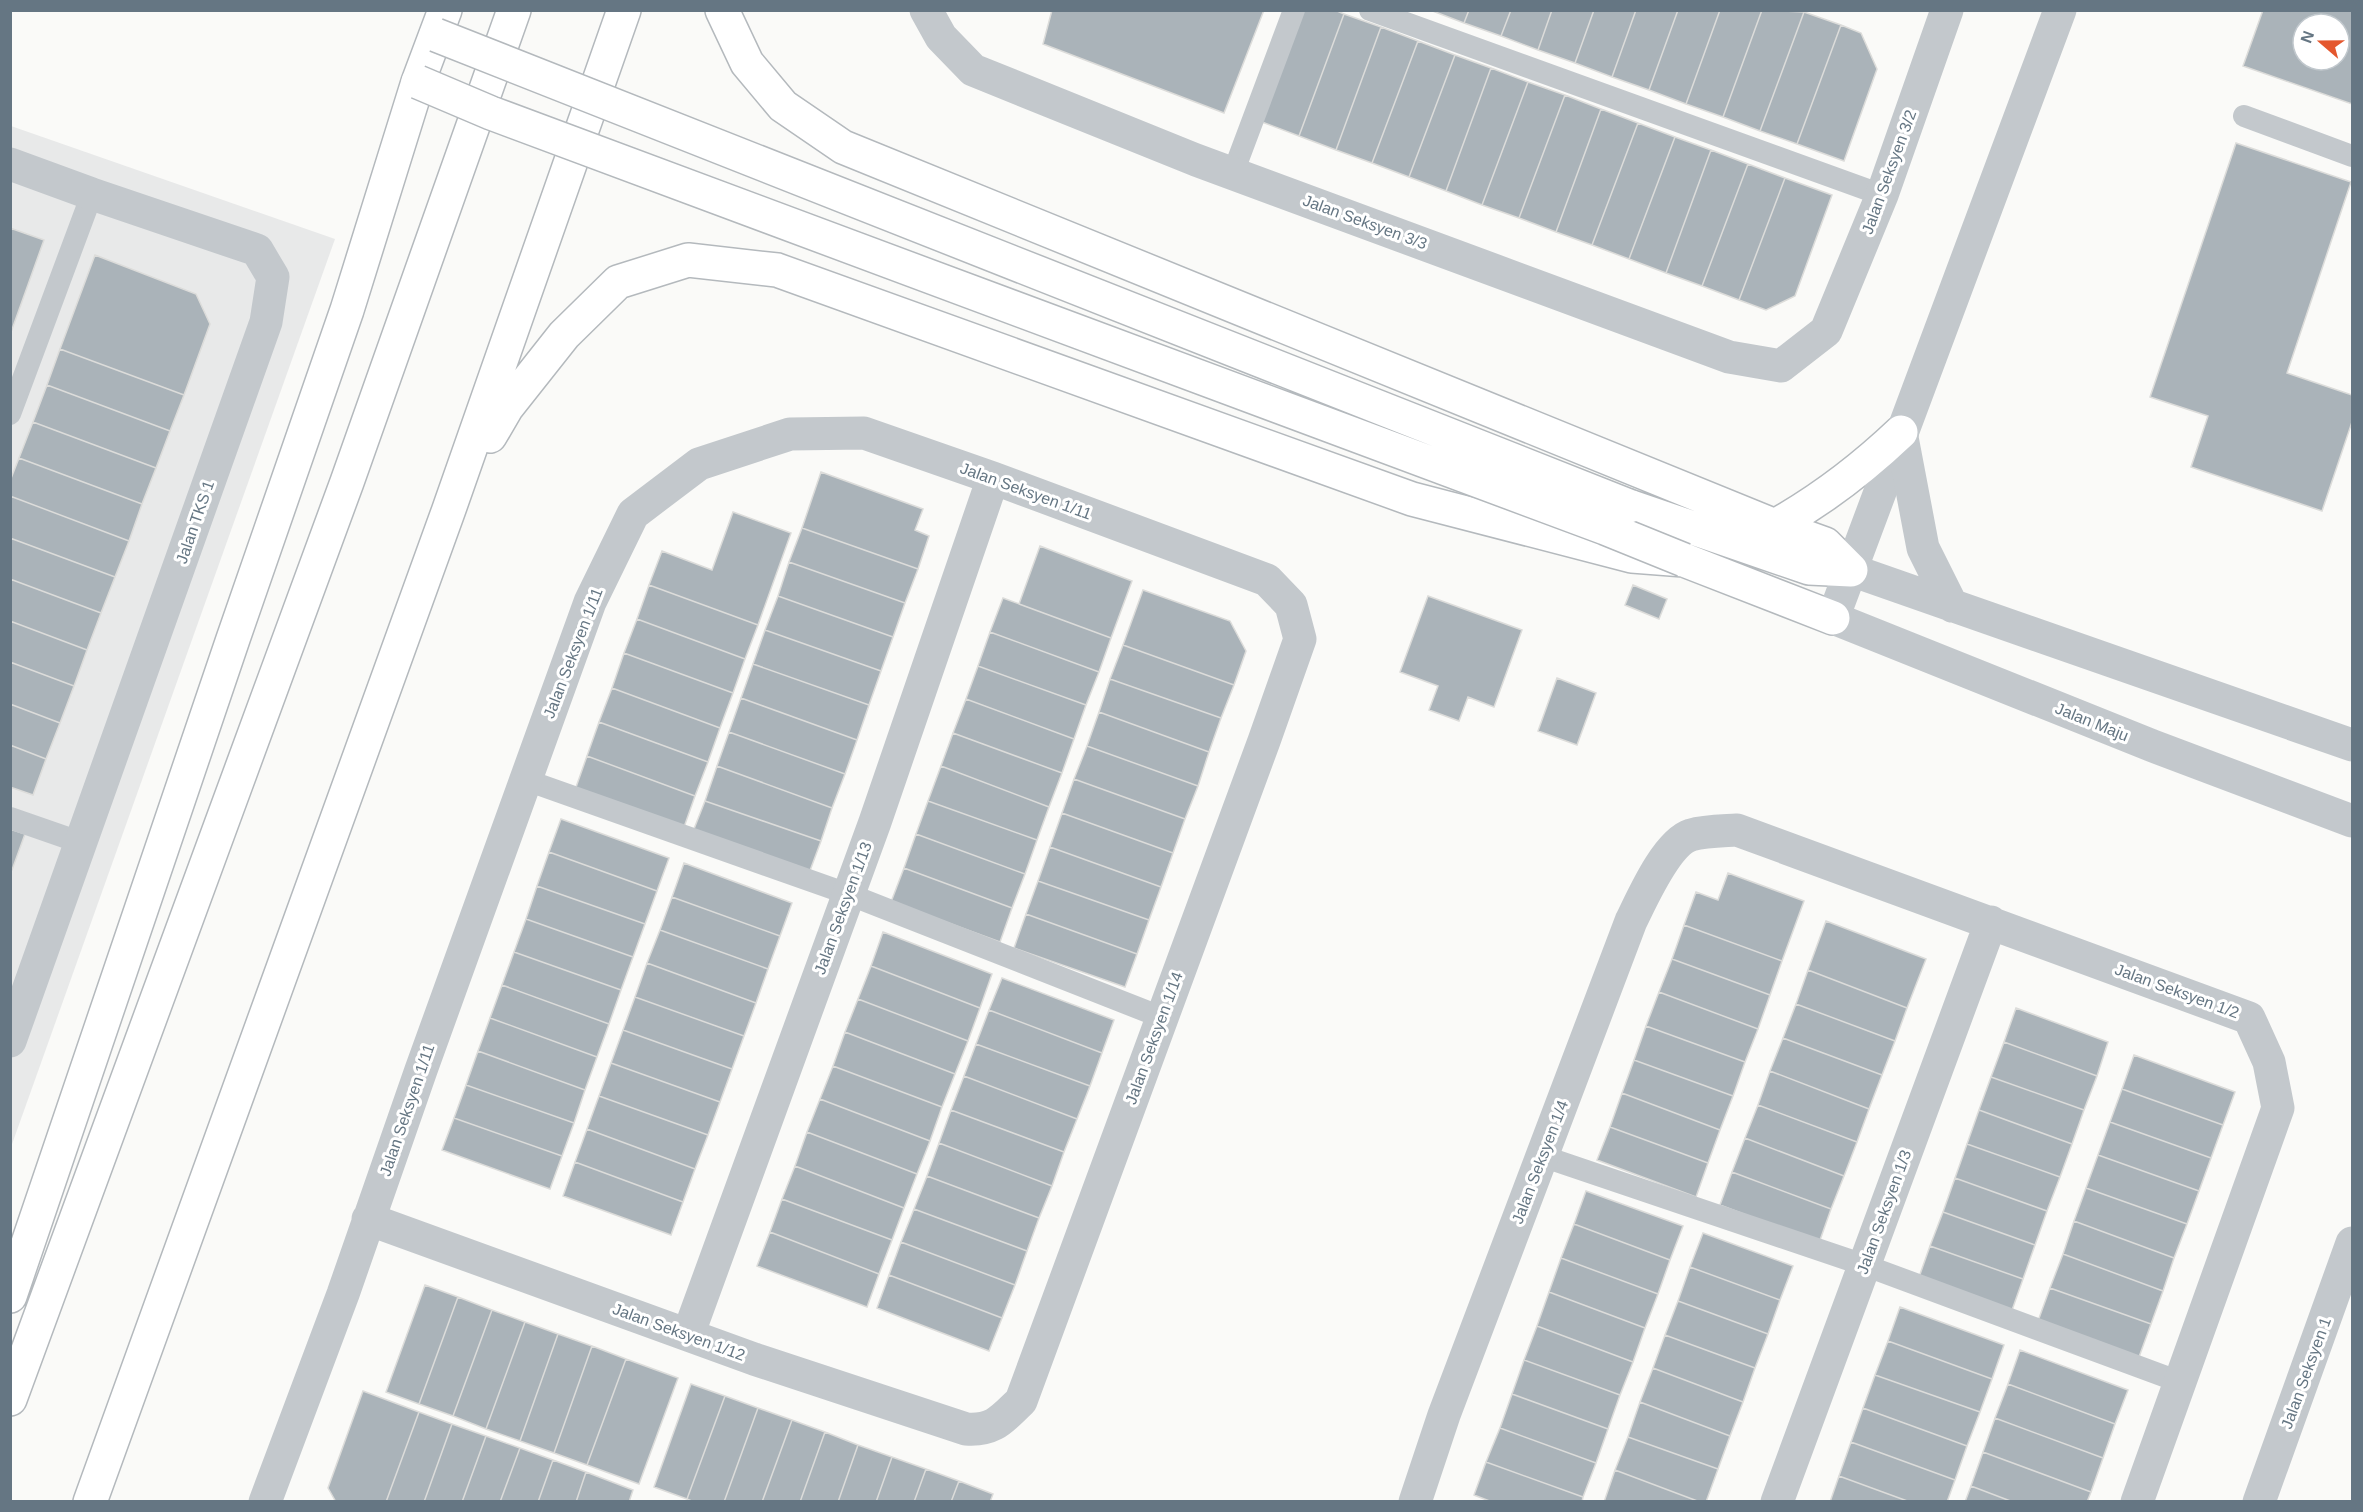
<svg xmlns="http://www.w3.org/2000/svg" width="2363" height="1512" viewBox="0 0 2363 1512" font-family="Arial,sans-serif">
	<rect width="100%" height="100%" fill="#fafaf8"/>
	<!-- built -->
	<path fill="#e8e9e9" d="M11 126 335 239 11 1147Z"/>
	<!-- building -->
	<path fill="#aab3b9" stroke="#dcdcda" stroke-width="1.5" fill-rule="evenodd" d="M1052 10H1264L1224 113 1043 44Z
		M1303 10H1335L1344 14 1299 136 1262 122Z
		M1430 10H1469L1464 23Z
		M1469 10H1511L1501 36 1464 23Z
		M1511 10H1552L1538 50 1501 36Z
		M1552 10H1594L1575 63 1538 50Z
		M1594 10H1636L1612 77 1575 63Z
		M1636 10H1678L1649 90 1612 77Z
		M1678 10H1720L1686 104 1649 90Z
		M1720 10H1762L1723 117 1686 104Z
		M1762 10 1804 12 1760 131 1723 117Z
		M2263 10H2352V104L2243 66ZM2303 24H2339V60H2303Z
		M1804 12 1841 25 1797 144 1760 131Z
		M1344 14 1381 27 1336 150 1299 136Z
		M1841 25 1861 33 1877 69 1844 161 1797 144Z
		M1381 27 1418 41 1372 163 1336 150Z
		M1418 41 1455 55 1409 177 1372 163Z
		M1455 55 1491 68 1446 191 1409 177Z
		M1491 68 1528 82 1482 205 1446 191Z
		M1528 82 1565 95 1519 218 1482 205Z
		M1565 95 1601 109 1556 232 1519 218Z
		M1601 109 1638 123 1592 245 1556 232Z
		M1638 123 1675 137 1629 259 1592 245Z
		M1675 137 1711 150 1666 273 1629 259Z
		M2236 143 2351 182 2287 373 2352 395V422L2322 511 2191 467 2208 416 2150 397Z
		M1711 150 1748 164 1702 286 1666 273Z
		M1748 164 1785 178 1739 300 1702 286Z
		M1785 178 1832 195 1795 296 1766 310 1739 300Z
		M10 228 44 240 10 335Z
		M95 255 196 294 210 324 184 395 60 349Z
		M60 349 184 395 170 431 47 385Z
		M47 385 170 431 156 468 33 422Z
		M33 422 156 468 142 504 19 458Z
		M19 458 142 504 129 541 10 496V481Z
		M821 472 923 509 915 530 929 536 918 569 802 528Z
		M10 496 129 541 115 577 10 538Z
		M733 512 791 533 758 625 649 585 662 551 712 570Z
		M802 528 918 569 905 603 789 562Z
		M10 538 115 577 101 613 10 579Z
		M1040 546 1132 581 1111 638 1019 604Z
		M789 562 905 603 893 637 778 596Z
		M10 579 101 613 87 650 10 621Z
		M649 585 758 625 745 659 637 619Z
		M1633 585 1667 599 1659 619 1625 605Z
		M1143 590 1230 621 1246 651 1234 685 1123 645Z
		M778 596 893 637 881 671 765 630Z
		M1428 596 1522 630 1494 707 1468 697 1459 721 1429 710 1438 686 1400 672Z
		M1003 598 1111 638 1099 672 990 632Z
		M637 619 745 659 733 693 624 653Z
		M10 621 87 650 74 686 10 662Z
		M765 630 881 671 869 705 753 664Z
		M990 632 1099 672 1086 705 978 666Z
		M1123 645 1234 685 1221 718 1110 679Z
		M624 653 733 693 720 728 612 688Z
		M10 662 74 686 60 723 10 704Z
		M753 664 869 705 857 740 741 698Z
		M978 666 1086 705 1074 739 966 699Z
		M1557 678 1596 693 1577 745 1538 731Z
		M1110 679 1221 718 1209 752 1099 712Z
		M612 688 720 728 708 762 599 722Z
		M741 698 857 740 845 774 729 732Z
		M966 699 1074 739 1062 773 953 733Z
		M10 704 60 723 46 759 10 745Z
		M1099 712 1209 752 1198 786 1087 746Z
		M599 722 708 762 695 796 587 756Z
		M729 732 845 774 832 808 717 766Z
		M953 733 1062 773 1049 807 941 766Z
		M10 745 46 759 33 795 10 787Z
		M1087 746 1198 786 1185 819 1074 779Z
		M587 756 695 796 683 830 575 790Z
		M717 766 832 808 821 841 705 801Z
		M941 766 1049 807 1037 840 928 801Z
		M1074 779 1185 819 1173 853 1062 813Z
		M705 801 821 841 808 876 692 834Z
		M928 801 1037 840 1025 874 916 834Z
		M1062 813 1173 853 1161 887 1050 847Z
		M561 819 669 858 657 891 549 852Z
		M10 829 25 834 12 870H10Z
		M916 834 1025 874 1012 908 904 868Z
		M1050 847 1161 887 1149 920 1038 881Z
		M549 852 657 891 645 924 537 886Z
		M684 863 792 903 780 936 672 897Z
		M904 868 1012 908 1000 942 891 902Z
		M1728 873 1804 901 1782 961 1684 925 1696 892 1718 900Z
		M1038 881 1149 920 1137 954 1026 914Z
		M537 886 645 924 633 957 526 919Z
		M672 897 780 936 768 969 660 930Z
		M1026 914 1137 954 1125 987 1014 948Z
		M526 919 633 957 621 990 514 952Z
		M1826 921 1926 959 1907 1008 1808 970Z
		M1684 925 1782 961 1770 995 1672 959Z
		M660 930 768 969 756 1003 647 963Z
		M883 932 992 974 980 1008 871 966Z
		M514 952 621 990 609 1024 502 985Z
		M1672 959 1770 995 1758 1029 1659 992Z
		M647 963 756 1003 744 1036 635 997Z
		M871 966 980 1008 968 1041 858 999Z
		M1808 970 1907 1008 1895 1041 1796 1004Z
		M1002 978 1114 1020 1102 1053 989 1010Z
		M502 985 609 1024 597 1057 490 1018Z
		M1659 992 1758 1029 1745 1062 1646 1026Z
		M635 997 744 1036 732 1069 623 1030Z
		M858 999 968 1041 955 1074 845 1032Z
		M1796 1004 1895 1041 1882 1075 1783 1038Z
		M2016 1008 2108 1042 2097 1076 2004 1042Z
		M989 1010 1102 1053 1090 1086 976 1044Z
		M490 1018 597 1057 585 1090 478 1051Z
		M1646 1026 1745 1062 1733 1096 1634 1060Z
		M623 1030 732 1069 720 1102 611 1063Z
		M845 1032 955 1074 942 1107 833 1066Z
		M1783 1038 1882 1075 1869 1109 1770 1071Z
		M2004 1042 2097 1076 2084 1110 1991 1077Z
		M976 1044 1090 1086 1077 1119 964 1076Z
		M478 1051 585 1090 574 1123 466 1085Z
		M2134 1055 2235 1092 2223 1125 2122 1089Z
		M1634 1060 1733 1096 1720 1130 1622 1093Z
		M611 1063 720 1102 708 1135 599 1096Z
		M833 1066 942 1107 930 1141 820 1099Z
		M1770 1071 1869 1109 1857 1142 1758 1105Z
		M964 1076 1077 1119 1064 1152 951 1110Z
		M1991 1077 2084 1110 2072 1144 1979 1110Z
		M466 1085 574 1123 562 1156 454 1118Z
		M2122 1089 2223 1125 2211 1158 2110 1122Z
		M1622 1093 1720 1130 1708 1163 1610 1127Z
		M599 1096 708 1135 695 1169 587 1129Z
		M820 1099 930 1141 917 1174 807 1132Z
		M1758 1105 1857 1142 1844 1176 1745 1138Z
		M951 1110 1064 1152 1052 1186 939 1143Z
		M1979 1110 2072 1144 2060 1177 1967 1144Z
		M454 1118 562 1156 550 1189 442 1150Z
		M2110 1122 2211 1158 2199 1191 2098 1155Z
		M1610 1127 1708 1163 1696 1197 1597 1160Z
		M587 1129 695 1169 683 1202 575 1162Z
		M807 1132 917 1174 904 1208 795 1166Z
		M1745 1138 1844 1176 1831 1209 1732 1172Z
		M939 1143 1052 1186 1039 1218 927 1176Z
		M1967 1144 2060 1177 2047 1211 1955 1178Z
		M2098 1155 2199 1191 2187 1224 2086 1188Z
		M575 1162 683 1202 671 1235 563 1196Z
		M795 1166 904 1208 892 1240 782 1199Z
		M1732 1172 1831 1209 1819 1243 1720 1205Z
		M927 1176 1039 1218 1027 1251 914 1209Z
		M1955 1178 2047 1211 2035 1245 1943 1212Z
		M2086 1188 2187 1224 2174 1258 2074 1221Z
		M1586 1191 1683 1226 1670 1260 1574 1224Z
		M782 1199 892 1240 879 1274 770 1232Z
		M914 1209 1027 1251 1015 1285 901 1242Z
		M1943 1212 2035 1245 2023 1279 1930 1246Z
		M2074 1221 2174 1258 2163 1291 2063 1254Z
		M1574 1224 1670 1260 1658 1294 1561 1258Z
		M770 1232 879 1274 867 1307 757 1266Z
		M1703 1233 1793 1266 1780 1300 1690 1267Z
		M901 1242 1015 1285 1002 1318 889 1275Z
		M1930 1246 2023 1279 2011 1313 1918 1280Z
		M2063 1254 2163 1291 2151 1324 2050 1288Z
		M1561 1258 1658 1294 1645 1328 1549 1292Z
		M1690 1267 1780 1300 1768 1334 1678 1301Z
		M889 1275 1002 1318 989 1351 877 1308Z
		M425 1285 458 1297 419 1404 386 1392Z
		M2050 1288 2151 1324 2139 1357 2038 1321Z
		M1549 1292 1645 1328 1633 1362 1537 1326Z
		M458 1297 492 1310 453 1416 419 1404Z
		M1678 1301 1768 1334 1755 1368 1665 1335Z
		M1900 1307 2004 1345 1992 1379 1888 1341Z
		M492 1310 525 1322 486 1429 453 1416Z
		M525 1322 558 1334 520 1441 486 1429Z
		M1537 1326 1633 1362 1620 1395 1524 1360Z
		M558 1334 592 1346 554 1453 520 1441Z
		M1665 1335 1755 1368 1743 1402 1653 1368Z
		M1888 1341 1992 1379 1980 1412 1875 1375Z
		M592 1346 626 1359 587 1465 554 1453Z
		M2020 1350 2128 1390 2115 1424 2008 1384Z
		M626 1359 678 1378 639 1484 587 1465Z
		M1524 1360 1620 1395 1608 1429 1512 1394Z
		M1653 1368 1743 1402 1730 1436 1640 1402Z
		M1875 1375 1980 1412 1967 1446 1863 1408Z
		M691 1384 725 1396 687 1499 654 1487Z
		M2008 1384 2115 1424 2103 1458 1995 1418Z
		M363 1391 419 1412 386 1502H336L328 1488Z
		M1512 1394 1608 1429 1596 1463 1500 1428Z
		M725 1396 758 1408 724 1502H694L687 1499Z
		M1640 1402 1730 1436 1718 1469 1628 1437Z
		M758 1408 792 1420 762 1502H724Z
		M1863 1408 1967 1446 1955 1480 1851 1442Z
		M419 1412 452 1424 424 1502H386Z
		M1995 1418 2103 1458 2091 1492 1983 1452Z
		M792 1420 825 1432 800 1502H762Z
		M452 1424 486 1436 462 1502H424Z
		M1500 1428 1596 1463 1583 1497 1486 1462Z
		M825 1432 858 1445 838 1502H800Z
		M486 1436 520 1448 500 1502H462Z
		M1628 1437 1718 1469 1706 1502H1700L1615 1470Z
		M1851 1442 1955 1480 1947 1502H1910L1839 1476Z
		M858 1445 892 1457 876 1502H838Z
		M520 1448 553 1460 538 1502H500Z
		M1983 1452 2091 1492 2087 1502H2013L1971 1486Z
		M892 1457 926 1469 914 1502H876Z
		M553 1460 586 1472 576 1502H538Z
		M1486 1462 1583 1497 1582 1502H1492L1474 1495Z
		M926 1469 959 1481 951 1502H914Z
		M1615 1470 1700 1502H1604Z
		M586 1472 633 1490 629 1502H576Z
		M1839 1476 1910 1502H1830Z
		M959 1481 993 1494 990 1502H951Z
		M1971 1486 2013 1502H1965Z"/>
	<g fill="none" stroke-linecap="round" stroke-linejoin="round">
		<!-- motorway casing -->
		<g stroke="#b4b9bd" stroke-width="36">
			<path id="motorway" d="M722 10 747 63 783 106 843 147 1775 526 1825 544 1851 570
				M490 436 507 407 564 335 618 282 688 260 777 270 1412 499 1632 556 1684 560 1833 618
				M1629 506 1809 568 1851 570
				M1775 526C1823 499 1861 470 1901 432
				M10 1296 233 639 347 310 418 82 445 10
				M10 1399 347 482 514 10
				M90 1502 448 512 624 10"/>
		</g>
		<!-- service -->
		<path stroke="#c3c8cc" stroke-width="22" d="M1370 10 1882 195
			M2244 116 2352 156
			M1233 173 1294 10
			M10 414 92 194
			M526 780 848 894 1161 1017
			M10 818 82 843
			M1542 1156 1864 1265 2180 1382"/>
		<!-- minor -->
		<path stroke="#c3c8cc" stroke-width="33" d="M926 10 941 37 973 70 1196 160 1729 357 1781 366 1826 331 1882 195 1947 10
			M10 164 92 194 257 250 273 277 266 322 10 1041
			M1833 618 2060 10
			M688 1335 875 822 993 478
			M265 1502 343 1294 421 1070 590 602 633 514 699 464 790 434 864 433 993 478 1267 580 1291 605 1300 639 1264 741 1021 1401C1002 1419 994 1431 966 1429L754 1359 368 1219
			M1415 1502 1444 1415 1631 921C1642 899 1666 843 1691 835 1705 831 1722 831 1737 830L2249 1018 2269 1062 2278 1108 2137 1502
			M1777 1502 1991 922
			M2259 1502 2352 1243"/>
		<!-- tertiary -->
		<path stroke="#c3c8cc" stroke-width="33" d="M1901 432 1923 548 1952 606
			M1851 570 2352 745
			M1833 618 2153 746 2352 821"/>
		<!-- motorway -->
		<use href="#motorway" stroke="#fff" stroke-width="33"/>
		<!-- motorway-bridge casing -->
		<g stroke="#b4b9bd" stroke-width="36" stroke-linecap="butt">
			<path id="motorway-bridge" d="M436 35 1629 506
				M418 82 491 113 1605 528 1684 560"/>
		</g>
		<!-- motorway-bridge -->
		<use href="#motorway-bridge" stroke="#fff" stroke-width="33"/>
	</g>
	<g text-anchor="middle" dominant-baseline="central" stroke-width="6" stroke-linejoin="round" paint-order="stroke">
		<!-- street labels -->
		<g font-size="16" fill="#657683" stroke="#fff">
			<text transform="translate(1889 172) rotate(-70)">Jalan Seksyen 3/2</text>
			<text transform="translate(1365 222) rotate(20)">Jalan Seksyen 3/3</text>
			<text transform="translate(1026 491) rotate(20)">Jalan Seksyen 1/11</text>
			<text transform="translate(195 522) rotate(-71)">Jalan TKS 1</text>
			<text transform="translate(573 653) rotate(-69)">Jalan Seksyen 1/11</text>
			<text transform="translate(2092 722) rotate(22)">Jalan Maju</text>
			<text transform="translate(843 908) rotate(-70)">Jalan Seksyen 1/13</text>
			<text transform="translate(2177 991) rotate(20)">Jalan Seksyen 1/2</text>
			<text transform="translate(1154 1038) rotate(-70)">Jalan Seksyen 1/14</text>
			<text transform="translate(407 1110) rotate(-71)">Jalan Seksyen 1/11</text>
			<text transform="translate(1540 1162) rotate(-69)">Jalan Seksyen 1/4</text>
			<text transform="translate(1884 1212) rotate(-70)">Jalan Seksyen 1/3</text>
			<text transform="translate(679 1332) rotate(20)">Jalan Seksyen 1/12</text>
			<text transform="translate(2306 1373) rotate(-70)">Jalan Seksyen 1</text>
		</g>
	</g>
	<!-- border -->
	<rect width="2363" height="1512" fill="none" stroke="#657683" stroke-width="24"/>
	<!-- north arrow -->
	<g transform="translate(2321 42) rotate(290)"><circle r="28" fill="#ffffff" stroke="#c1c8cd" stroke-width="1.5"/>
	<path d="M0-4.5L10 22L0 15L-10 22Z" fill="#e4572e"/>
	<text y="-9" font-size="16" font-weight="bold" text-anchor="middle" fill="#657683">N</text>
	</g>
</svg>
